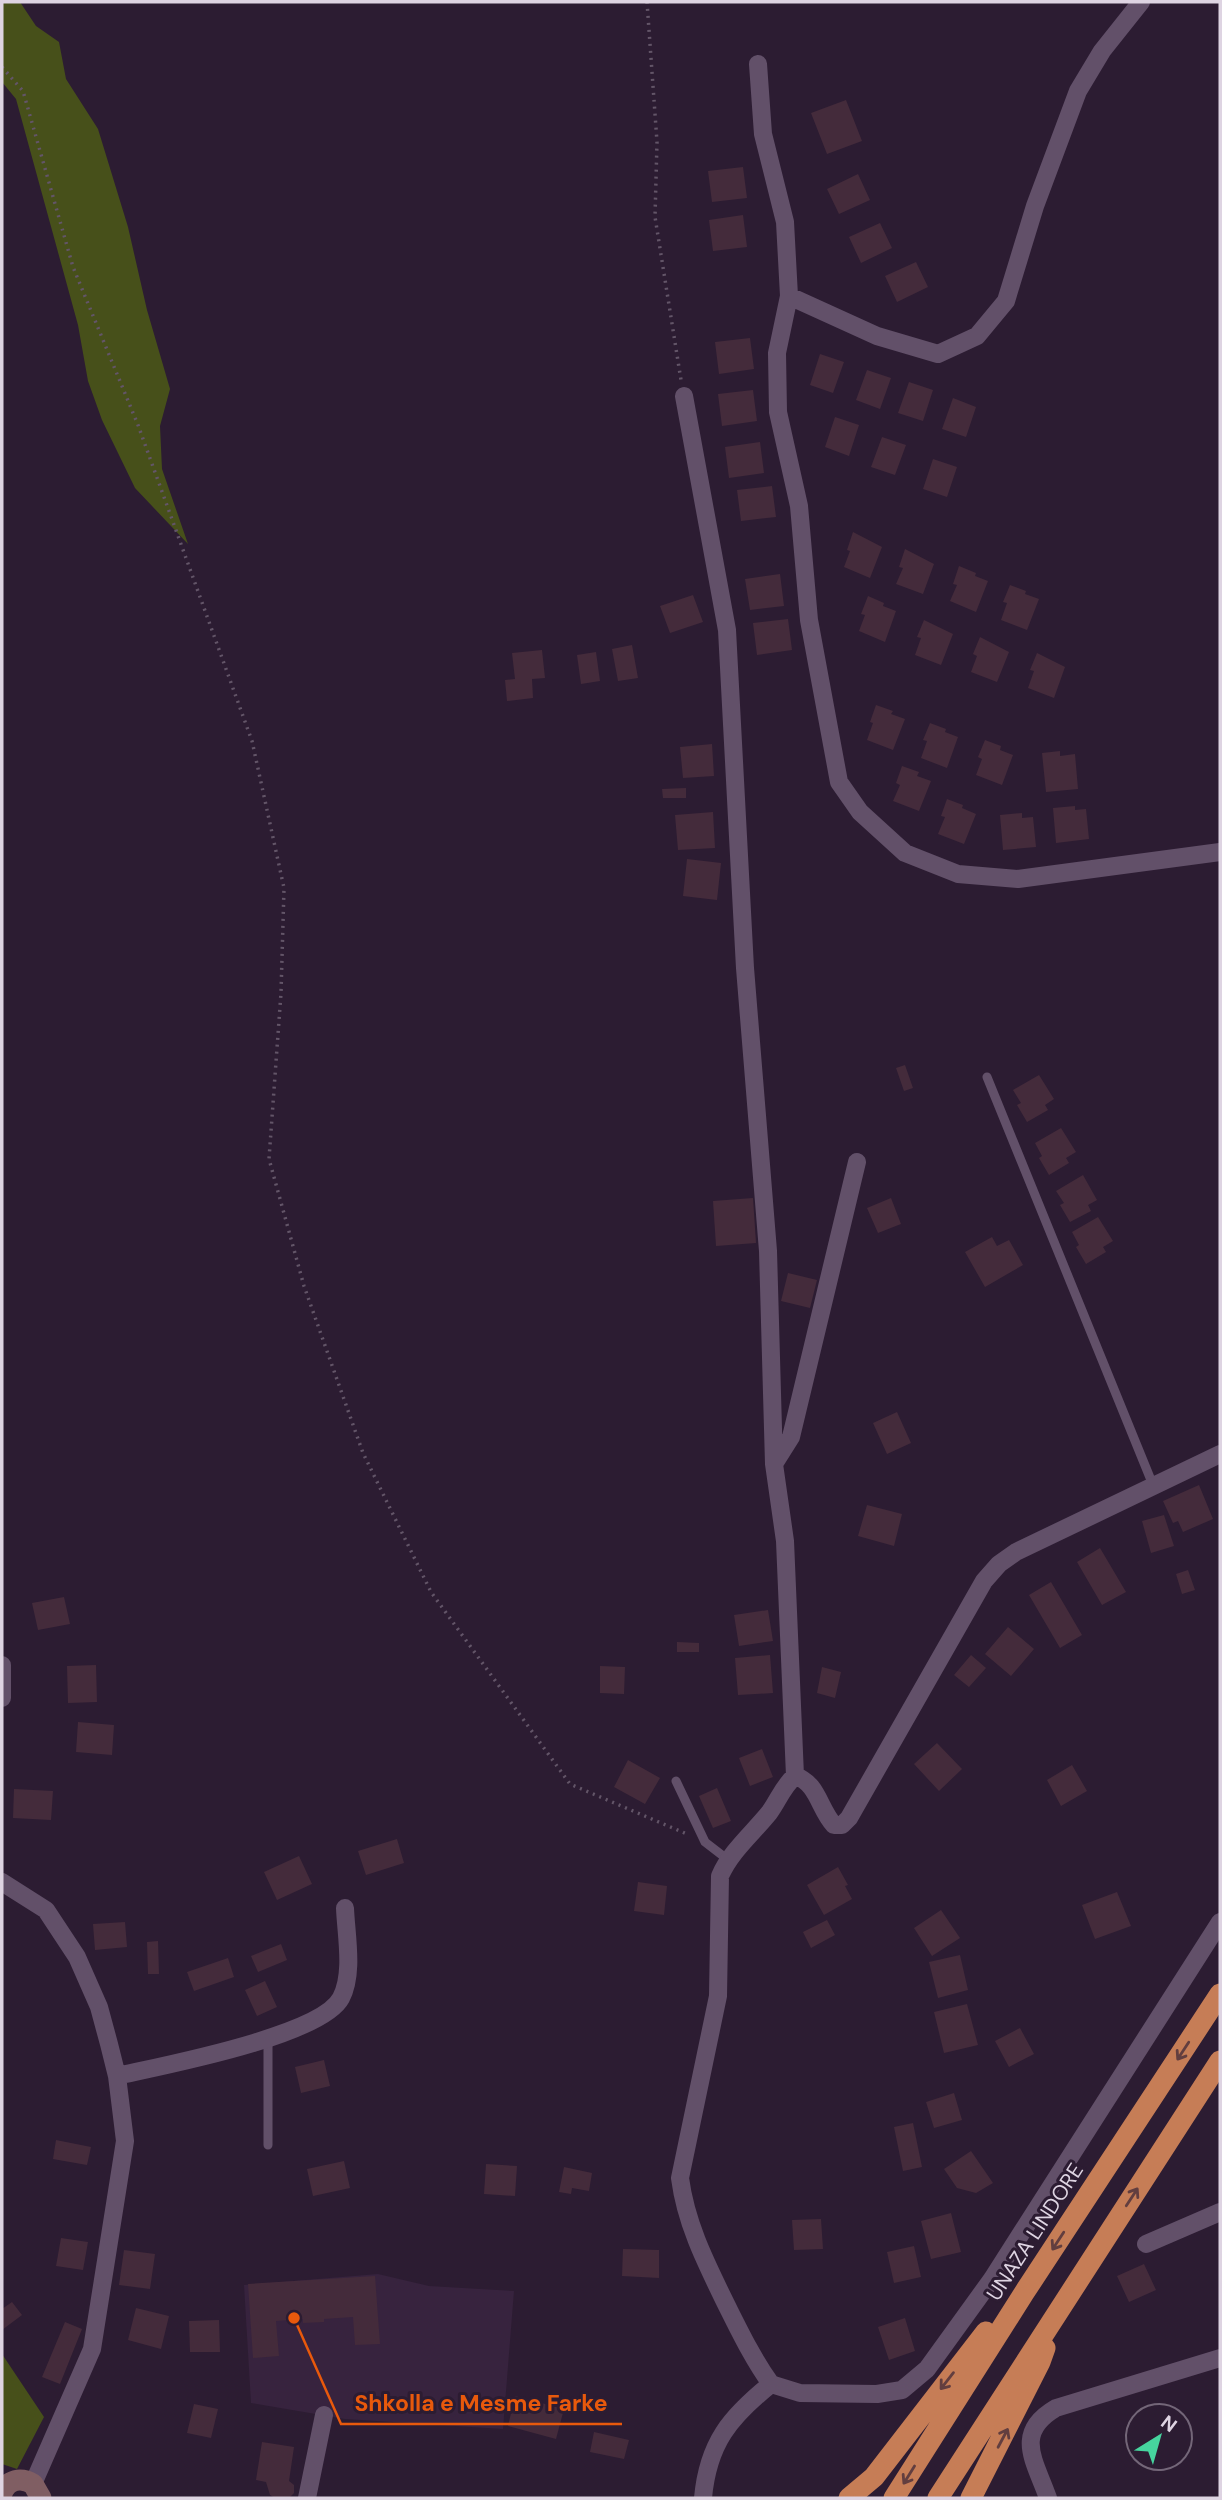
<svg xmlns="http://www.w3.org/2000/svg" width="1222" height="2500" viewBox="0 0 1222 2500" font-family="'DM Sans',sans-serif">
	<rect width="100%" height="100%" fill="#2c1c32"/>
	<!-- built -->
	<path fill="#37233e" d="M378 2274 429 2286 514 2291 503 2429 345 2419 251 2403 244 2285Z"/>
	<!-- green -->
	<path fill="#47501a" d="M2 2H20L36 26 59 42 66 79 98 129 128 227 147 310 170 389 160 426 162 469 188 544 135 488 102 420 88 381 78 325 16 99 2 82Z
		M2 2354 44 2417 17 2469 2 2464Z"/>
	<!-- building -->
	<path fill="#442b3b" d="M846 100 862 141 827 154 811 113Z
		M743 167 747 198 712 202 708 171Z
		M858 174 870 200 839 214 827 189Z
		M743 215 747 247 713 251 709 220Z
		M880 223 892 248 861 263 849 237Z
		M916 262 928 287 897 302 885 276Z
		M750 338 754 369 719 374 715 342Z
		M820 354 844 362 833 393 810 385Z
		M867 370 891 378 880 409 856 400Z
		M909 382 933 390 923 421 898 413Z
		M753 390 757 421 722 426 718 394Z
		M953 398 976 407 966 437 942 429Z
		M835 417 859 425 849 456 825 447Z
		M882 437 906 445 895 475 871 467Z
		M760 442 764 473 729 478 725 447Z
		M933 459 957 467 947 497 923 489Z
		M772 486 776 517 741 521 737 490Z
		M853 532 882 547 870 578 844 567 850 551 847 550Z
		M905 549 934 564 923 594 896 584 903 568 899 567Z
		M959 566 976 573 975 576 988 581 976 612 950 601 957 585 953 584Z
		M780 574 784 606 750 610 745 579Z
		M1010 585 1026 591 1025 594 1039 599 1027 630 1001 620 1007 603 1003 602Z
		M693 595 703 622 670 633 660 606Z
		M868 596 884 603 883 606 896 611 885 642 859 631 865 615 861 614Z
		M788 619 792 650 757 655 753 623Z
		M924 620 953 634 941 665 915 655 921 638 917 637Z
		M980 637 1009 652 997 682 971 672 977 656 973 654Z
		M632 645 638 678 618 681 612 649Z
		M542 650 545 678 532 679 533 698 507 701 505 680 515 679 512 653Z
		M596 652 600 681 581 684 577 655Z
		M1037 653 1065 667 1054 698 1028 688 1034 671 1030 670Z
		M876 705 893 711 891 714 905 719 893 750 867 740 873 723 870 722Z
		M930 723 946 729 945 732 958 737 947 768 921 758 927 741 923 740Z
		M985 740 1001 746 1000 750 1013 755 1002 785 976 775 982 759 978 757Z
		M712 744 714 776 683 778 680 747Z
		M1060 751V756L1075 754 1078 789 1046 792 1042 753Z
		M902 766 919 772 917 776 931 781 919 811 893 801 900 785 896 783Z
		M686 788V798H663L662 789Z
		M947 799 963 805 962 808 976 814 964 844 938 834 945 817 941 816Z
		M1075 806V810L1086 809 1089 839 1056 843 1053 808Z
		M713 812 715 848 678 850 675 815Z
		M1022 813V818L1033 817 1036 847 1003 850 1000 815Z
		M687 859 721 863 717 900 683 896Z
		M905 1065 913 1088 904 1091 896 1068Z
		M1039 1075 1054 1099 1045 1105 1048 1110 1027 1122 1017 1105 1021 1103 1013 1090Z
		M1061 1128 1076 1152 1066 1158 1069 1163 1049 1175 1039 1158 1042 1156 1035 1143Z
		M1083 1175 1097 1200 1088 1205 1091 1211 1070 1222 1060 1205 1064 1203 1056 1191Z
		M753 1198 756 1243 716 1246 713 1201Z
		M891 1198 901 1224 878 1233 867 1208Z
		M1098 1217 1113 1241 1103 1247 1106 1252 1086 1264 1076 1247 1079 1245 1072 1232Z
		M992 1237 997 1246 1009 1240 1023 1265 985 1287 965 1252Z
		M788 1273 817 1280 810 1308 781 1301Z
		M897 1412 911 1443 887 1454 873 1423Z
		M1199 1485 1213 1519 1183 1532 1178 1521 1173 1523 1163 1501Z
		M867 1505 902 1514 894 1546 858 1536Z
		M1164 1515 1174 1546 1151 1553 1142 1521Z
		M1100 1548 1126 1592 1102 1605 1077 1562Z
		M1188 1570 1195 1590 1182 1594 1176 1574Z
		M1051 1582 1082 1635 1060 1648 1029 1595Z
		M64 1597 70 1624 38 1630 32 1603Z
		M768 1610 773 1641 739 1646 734 1615Z
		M1008 1627 1034 1649 1011 1676 985 1654Z
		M677 1642 699 1643V1652H677Z
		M770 1655 773 1693 738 1695 735 1658Z
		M971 1655 986 1668 969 1687 954 1675Z
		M96 1665 97 1702 68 1703 67 1666Z
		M600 1666 625 1667 624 1694 600 1693Z
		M822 1667 841 1672 835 1698 817 1693Z
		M78 1722 114 1725 112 1755 76 1752Z
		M937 1743 962 1769 939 1791 914 1764Z
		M762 1749 773 1777 750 1786 739 1758Z
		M628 1760 660 1778 645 1804 614 1787Z
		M1072 1765 1087 1791 1061 1806 1047 1780Z
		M717 1788 731 1821 713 1828 699 1796Z
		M14 1789 53 1791 51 1820 13 1818Z
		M397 1839 404 1863 366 1875 358 1851Z
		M299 1856 312 1884 277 1900 264 1872Z
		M838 1867 848 1885 845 1886 852 1899 824 1915 807 1885Z
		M638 1882 667 1886 664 1915 634 1911Z
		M1117 1892 1131 1926 1095 1939 1082 1905Z
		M941 1910 960 1938 932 1956 914 1928Z
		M827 1920 835 1935 811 1948 803 1932Z
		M125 1922 127 1947 95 1950 93 1924Z
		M158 1941 159 1974H148L147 1942Z
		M281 1944 287 1960 258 1972 251 1956Z
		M960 1955 968 1990 938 1998 929 1962Z
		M228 1958 234 1977 194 1991 187 1972Z
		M265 1981 277 2007 257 2016 245 1990Z
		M967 2004 978 2045 944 2053 934 2012Z
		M1020 2028 1034 2054 1009 2067 995 2041Z
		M324 2060 330 2086 301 2093 295 2067Z
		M954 2093 962 2120 934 2128 926 2102Z
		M913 2123 922 2167 903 2171 894 2127Z
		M56 2140 91 2147 87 2165 53 2159Z
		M971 2151 993 2183 976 2193 957 2188 944 2169Z
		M344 2161 350 2188 313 2196 307 2169Z
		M486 2164 517 2166 515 2196 484 2194Z
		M564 2167 592 2173 589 2191 572 2188 571 2194 559 2192Z
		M951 2213 961 2252 931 2259 921 2221Z
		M821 2219 823 2249 794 2250 792 2220Z
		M61 2238 88 2242 83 2270 56 2266Z
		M914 2246 921 2277 894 2283 887 2252Z
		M623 2249 659 2250V2278L622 2276Z
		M124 2250 155 2254 150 2289 119 2285Z
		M1144 2264 1156 2290 1129 2302 1117 2276Z
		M375 2276 380 2344 355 2345 353 2317 324 2319V2322L303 2323V2319L276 2321 279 2356 253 2358 248 2284Z
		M12 2302 22 2315 2 2330V2309Z
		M136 2308 169 2316 161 2349 128 2340Z
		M905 2318 915 2351 889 2360 878 2327Z
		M219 2320 220 2352H190L189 2321Z
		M65 2322 82 2329 60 2384 42 2377Z
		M515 2396 564 2409 556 2439 508 2426Z
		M194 2404 218 2409 211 2438 187 2433Z
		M594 2432 629 2440 624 2459 590 2452Z
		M262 2442 294 2447 289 2481 294 2485V2493L289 2498H275L270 2495 266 2482 256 2480Z"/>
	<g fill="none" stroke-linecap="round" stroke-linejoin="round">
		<!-- path -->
		<path stroke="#635568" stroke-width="3.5" stroke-dasharray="2 5" stroke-linecap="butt" d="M647 2 657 142 655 217 681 380
			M2 67 23 91 73 267 138 425 252 741 284 888 281 993 269 1159 304 1286 363 1453 431 1592 570 1784 687 1834"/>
		<!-- lane -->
		<path stroke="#625069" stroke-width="9" d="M987 1077 1153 1485
			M676 1781 705 1842 727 1859
			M268 2040V2145"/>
		<!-- street -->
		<path stroke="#625069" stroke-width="18" d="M758 64 763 134 785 222 789 296 777 353 778 412 799 506 809 620 839 782 860 812 905 853 958 874 1018 879 1220 852
			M789 296 877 336 938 354 977 336 1006 301 1035 206 1078 91 1102 51 1141 2
			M684 396 727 630 745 968 768 1251 774 1464 785 1541 795 1776C783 1786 778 1801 769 1813 752 1834 731 1851 720 1876L718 1996 680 2178C686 2224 706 2263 726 2304 740 2332 753 2359 771 2384
			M774 1464 791 1437 857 1162
			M2 1665V1698
			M795 1776C818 1783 819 1809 834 1825H842L849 1818 984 1581 999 1564 1016 1552 1220 1454
			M2 1882 46 1910 77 1957 99 2007 109 2044 117 2076 125 2141 92 2349 33 2484
			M117 2076C161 2066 321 2036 341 1998 354 1973 346 1935 345 1908
			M1146 2244 1220 2212
			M771 2384 800 2393 877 2394 902 2390 927 2369 992 2279 1220 1922
			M307 2498 324 2415
			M703 2498C708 2443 730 2417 771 2384
			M1048 2498C1035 2461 1013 2433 1056 2408L1220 2358"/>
		<!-- secondary -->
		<path stroke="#805e63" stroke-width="21" d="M2 2493C8 2479 21 2477 33 2484L41 2498"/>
		<!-- highway -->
		<path stroke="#c67d56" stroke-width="21" d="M849 2498 874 2477 986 2332
			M894 2498 1024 2293 1220 1994
			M938 2498 1220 2061
			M971 2498 1040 2362 1045 2348"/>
	</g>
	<!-- one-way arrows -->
	<defs><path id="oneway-shaft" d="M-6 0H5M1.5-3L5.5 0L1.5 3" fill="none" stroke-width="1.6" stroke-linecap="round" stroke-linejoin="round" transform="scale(1.75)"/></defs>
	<g stroke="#623e3f">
		<use href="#oneway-shaft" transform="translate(1183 2051) rotate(123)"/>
		<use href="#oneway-shaft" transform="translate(1132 2197) rotate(-57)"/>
		<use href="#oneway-shaft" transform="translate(1058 2241) rotate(123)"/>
		<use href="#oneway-shaft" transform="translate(947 2381) rotate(128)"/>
		<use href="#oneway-shaft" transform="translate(1003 2438) rotate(-62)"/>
		<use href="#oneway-shaft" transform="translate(909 2475) rotate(122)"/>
	</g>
	<g text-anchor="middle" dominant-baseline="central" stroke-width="6" stroke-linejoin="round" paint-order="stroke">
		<!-- street labels -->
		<g font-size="21" fill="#ded4e2" stroke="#2c1c32">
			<text transform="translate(1035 2232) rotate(-57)">UNAZA LINDORE</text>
		</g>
	</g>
	<!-- callouts -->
	<path fill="none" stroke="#e8590c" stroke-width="2.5" d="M294 2318L341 2424H622"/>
	<circle fill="#e8590c" stroke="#2c1c32" stroke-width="2.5" cx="294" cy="2318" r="7"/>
	<g font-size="23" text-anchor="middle" font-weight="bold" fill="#e8590c" stroke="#2c1c32" stroke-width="6" stroke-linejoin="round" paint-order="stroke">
		<text x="481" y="2411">Shkolla e Mesme Farke</text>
	</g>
	<!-- border -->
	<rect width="1222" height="2500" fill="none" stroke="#ded4e2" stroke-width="7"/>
	<!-- north arrow -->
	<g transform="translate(1159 2437) rotate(37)"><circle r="33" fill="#2c1c32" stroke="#736678" stroke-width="2"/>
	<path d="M0-5L12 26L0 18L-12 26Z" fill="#46d49e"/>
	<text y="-10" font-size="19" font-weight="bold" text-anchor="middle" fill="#ded4e2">N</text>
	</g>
</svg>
